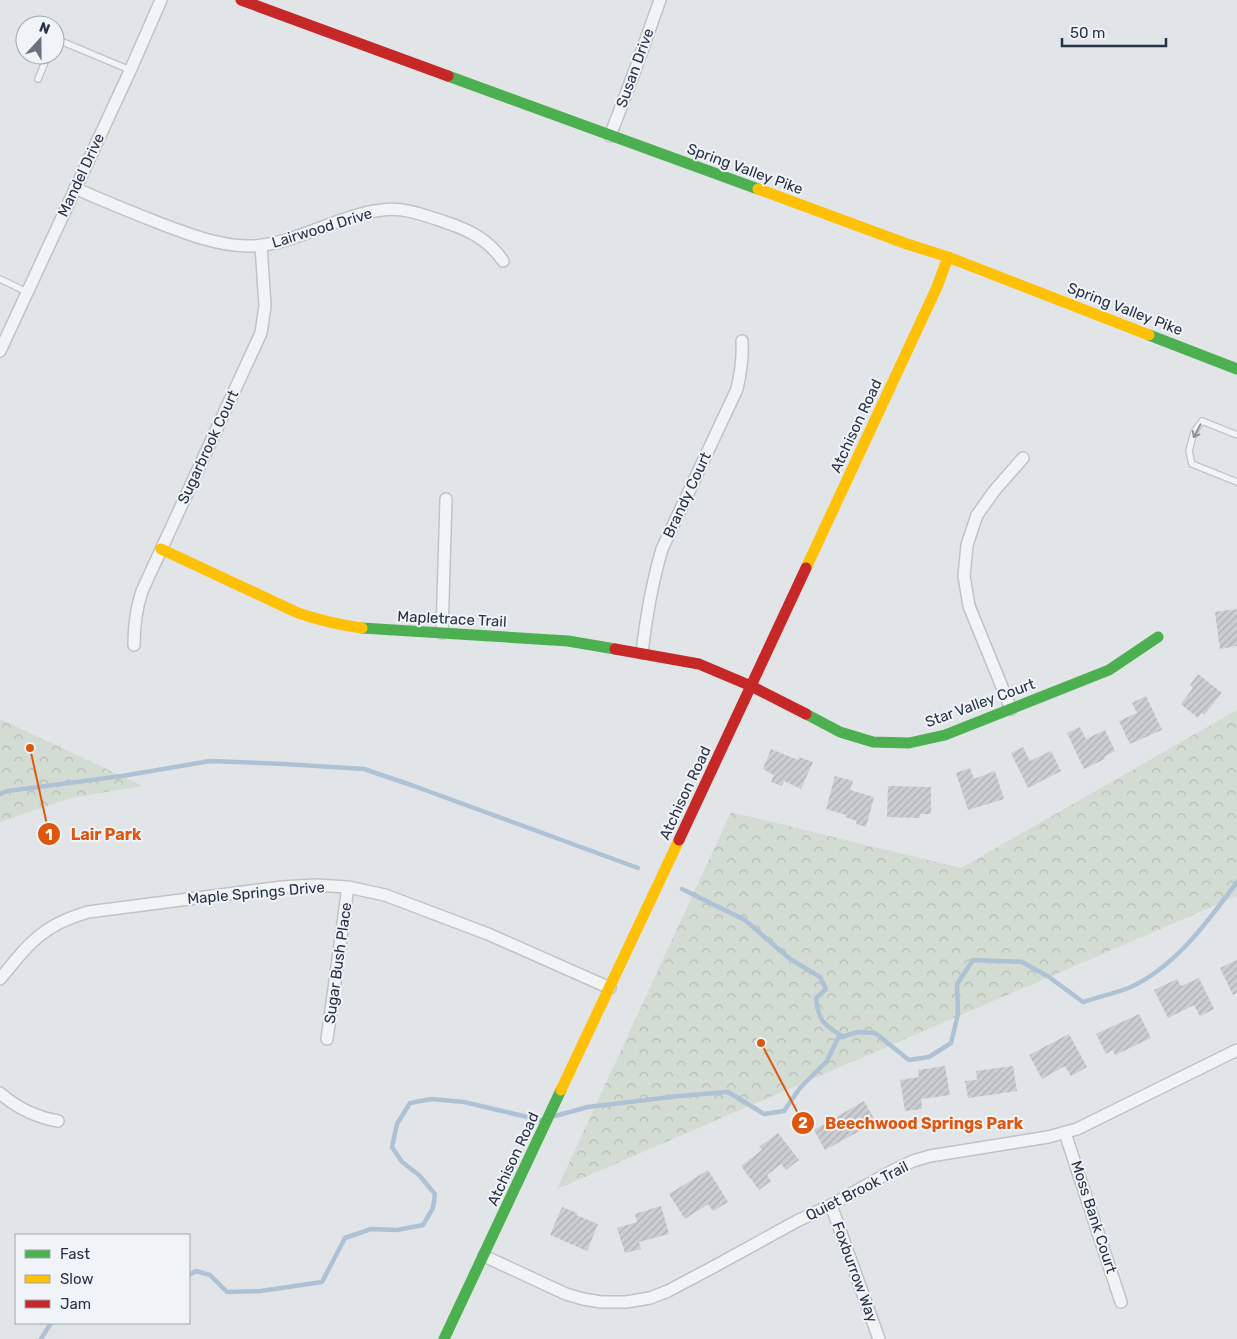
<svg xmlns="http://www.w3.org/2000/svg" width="1237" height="1339" viewBox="0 0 1237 1339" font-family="Rubik,sans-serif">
	<defs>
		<pattern id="park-crowns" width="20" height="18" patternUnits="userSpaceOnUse" patternTransform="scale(1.25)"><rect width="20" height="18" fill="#d3dcd2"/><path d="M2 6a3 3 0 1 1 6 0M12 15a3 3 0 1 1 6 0" fill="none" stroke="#b5bdb6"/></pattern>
		<pattern id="building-hatch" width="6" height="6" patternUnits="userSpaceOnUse" patternTransform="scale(1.25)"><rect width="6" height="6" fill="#cbcdd1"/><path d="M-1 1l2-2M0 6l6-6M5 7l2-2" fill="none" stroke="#aeb0b5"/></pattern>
	</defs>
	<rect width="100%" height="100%" fill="#e2e5e8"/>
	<!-- park -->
	<path fill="url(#park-crowns)" d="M1237 710V896L557 1189 731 812 961 868Z
		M0 719 143 786 71 798 0 822Z"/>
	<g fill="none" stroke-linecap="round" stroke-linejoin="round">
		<!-- stream -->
		<path stroke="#aec2d6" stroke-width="4.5" d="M0 794 8 791 122 776 210 761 285 764 364 769 414 786 638 868
			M682 889 745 920 790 959 820 977 826 989 816 998C819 1023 824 1024 843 1037
			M555 1116 588 1107 679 1096 728 1092 764 1114 784 1111 800 1088 827 1061 838 1038 858 1032 875 1033 909 1060 929 1057 951 1043 958 1014 957 984 973 960 1022 962 1049 977 1083 1002C1098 997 1116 993 1131 987 1176 966 1208 921 1237 882
			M189 1275 196 1271 210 1275 227 1292 261 1291 322 1282 345 1238 371 1229 397 1230 423 1225 433 1208 435 1194 419 1175 402 1162 392 1147 397 1124 410 1103 431 1099 464 1102 540 1120H542
			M41 1339 51 1323"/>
	</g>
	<!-- building -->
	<path fill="url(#building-hatch)" d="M1237 609V646L1220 649 1215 612Z
		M1198 674 1222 693 1204 715 1201 713 1198 718 1181 704 1193 688 1190 685Z
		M1146 696 1162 730 1130 744 1119 721 1137 713 1132 703Z
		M1080 727 1086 739 1105 730 1115 751 1104 757 1105 759 1084 769 1067 733Z
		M1023 747 1030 761 1051 751 1061 771 1028 788 1011 753Z
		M771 749 798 760 799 757 813 762 801 789 784 781 782 786 771 782 774 775 763 769Z
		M970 768 974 779 995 771 1004 799 968 810 956 773Z
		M835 776 853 781 850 790 874 797 866 827 856 824 857 821 845 817 846 815 826 809Z
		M888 786 931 787V814H920V818L887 817Z
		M1237 960V993L1233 995 1220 968Z
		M1199 978 1214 1009 1200 1016 1194 1005 1168 1018 1154 990 1177 979 1181 986Z
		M1139 1014 1151 1038 1115 1055 1113 1050 1106 1054 1096 1034Z
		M1069 1034 1087 1067 1071 1076 1065 1066 1042 1079 1029 1055Z
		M945 1066 950 1095 921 1099 922 1109 905 1111 900 1080 919 1077 918 1070Z
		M1013 1066 1017 1091 968 1098 965 1081 977 1080 976 1071Z
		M864 1101 876 1122 825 1150 814 1130Z
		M778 1133 799 1160 786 1170 781 1164 767 1175 771 1181 759 1190 741 1166 762 1150 759 1147Z
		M708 1170 728 1202 713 1211 708 1204 685 1219 669 1194Z
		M661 1206 669 1234 639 1242 641 1249 625 1253 617 1228 637 1222 635 1214Z
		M562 1207 577 1213 576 1215 598 1224 587 1251 550 1235Z"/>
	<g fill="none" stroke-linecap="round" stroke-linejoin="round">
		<!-- lane casing -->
		<g stroke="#c0c3c6" stroke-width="8">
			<path id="lane" d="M55 43 58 42H63L130 70
				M38 79 48 55
				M0 279 27 292
				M1237 435 1202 421 1194 432 1189 451 1192 464 1237 482"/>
		</g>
		<!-- street casing -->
		<g stroke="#c0c3c6" stroke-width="14">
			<path id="street" d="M610 136 634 73 660 0
				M75 188C103 201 131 212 159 223 188 234 216 245 247 246 292 247 336 215 382 210 404 207 424 215 445 222 469 230 488 239 503 261
				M0 351 130 71 161 0
				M442 633 446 499
				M134 645C134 626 136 609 142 591L261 333 265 306 261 245
				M642 653C646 618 652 583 662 549L737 389C741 372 743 358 742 341
				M1011 709 969 606 964 576 967 545 977 515 995 490 1023 458
				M0 979C16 960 30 940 52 927 63 920 75 916 88 912L282 887 315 885 348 887 385 895 488 934 610 988
				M327 1039 348 887
				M0 1093C17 1108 36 1117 58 1121
				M1065 1133 1121 1302
				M831 1205 879 1339
				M484 1256 566 1294 583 1299 601 1302H626L650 1298 668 1291 717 1265 797 1221 831 1205 892 1171 913 1161 930 1156 1048 1137 1077 1129 1237 1050"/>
		</g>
		<!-- lane -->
		<use href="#lane" stroke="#f2f3f4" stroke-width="5.5"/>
		<!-- street -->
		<use href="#street" stroke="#f2f3f4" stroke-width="11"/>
		<!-- fast -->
		<path stroke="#4caf50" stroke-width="11" d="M448 76 758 189
			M1149 335 1237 369
			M362 628 568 641 615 649
			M806 714 840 732 873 742 909 743 945 735 1109 670 1158 637
			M444 1339 561 1090"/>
		<!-- slow -->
		<path stroke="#ffc107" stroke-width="11" d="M758 189 907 244 948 257 1149 335
			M161 549 298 613C319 620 339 625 362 628
			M806 568 937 287 948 257
			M561 1090 679 840"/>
		<!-- jam -->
		<path stroke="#c62828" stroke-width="11" d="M241 0 448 76
			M615 649 699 664 751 686 806 714
			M679 840 806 568"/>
	</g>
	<!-- one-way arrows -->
	<defs><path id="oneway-shaft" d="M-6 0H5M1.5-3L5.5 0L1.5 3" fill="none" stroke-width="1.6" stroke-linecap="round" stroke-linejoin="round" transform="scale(1.25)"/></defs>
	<use stroke="#8c929c" href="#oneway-shaft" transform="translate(1197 431) rotate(118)"/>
	<g text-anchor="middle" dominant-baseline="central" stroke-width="4" stroke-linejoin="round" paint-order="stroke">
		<!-- street labels -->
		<g font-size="15" fill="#273244" stroke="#f0f3f8">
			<text transform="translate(635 68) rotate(-70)">Susan Drive</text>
			<text transform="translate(745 169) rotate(20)">Spring Valley Pike</text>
			<text transform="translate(81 175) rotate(-65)">Mandel Drive</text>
			<text transform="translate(322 228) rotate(-17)">Lairwood Drive</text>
			<text transform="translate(1125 309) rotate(21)">Spring Valley Pike</text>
			<text transform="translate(856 426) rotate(-65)">Atchison Road</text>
			<text transform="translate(208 447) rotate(-65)">Sugarbrook Court</text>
			<text transform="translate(687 495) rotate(-65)">Brandy Court</text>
			<text transform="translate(452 619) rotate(3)">Mapletrace Trail</text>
			<text transform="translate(980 703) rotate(-20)">Star Valley Court</text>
			<text transform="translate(685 793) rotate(-65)">Atchison Road</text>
			<text transform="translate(256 893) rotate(-5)">Maple Springs Drive</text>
			<text transform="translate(338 963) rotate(-82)">Sugar Bush Place</text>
			<text transform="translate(513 1159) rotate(-65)">Atchison Road</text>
			<text transform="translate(857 1191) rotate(-27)">Quiet Brook Trail</text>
			<text transform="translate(1094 1217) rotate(72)">Moss Bank Court</text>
			<text transform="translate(855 1272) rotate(70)">Foxburrow Way</text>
		</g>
	</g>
	<!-- callouts -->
	<path fill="none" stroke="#de570f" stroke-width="2" d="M30 748L49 834M761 1043L803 1123"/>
	<g fill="#de570f" stroke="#f0f3f8" stroke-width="2">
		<circle cx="30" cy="748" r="5"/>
		<circle cx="761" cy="1043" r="5"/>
		<circle cx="49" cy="834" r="12"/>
		<circle cx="803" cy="1123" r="12"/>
	</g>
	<g font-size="15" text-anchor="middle" font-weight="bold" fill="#fff">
		<text x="49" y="840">1</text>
		<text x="803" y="1128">2</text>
	</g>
	<g font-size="16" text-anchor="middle" font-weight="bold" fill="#de570f" stroke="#f0f3f8" stroke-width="4" stroke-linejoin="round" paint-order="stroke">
		<text x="106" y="840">Lair Park</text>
		<text x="924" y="1129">Beechwood Springs Park</text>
	</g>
	<!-- legend -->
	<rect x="15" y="1234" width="175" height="90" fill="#f0f3f8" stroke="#a0a6b0"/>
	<rect x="25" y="1250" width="25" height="8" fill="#4caf50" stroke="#a0a6b0"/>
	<text x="60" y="1259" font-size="15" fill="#273244">Fast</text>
	<rect x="25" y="1275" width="25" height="8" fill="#ffc107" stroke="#a0a6b0"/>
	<text x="60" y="1284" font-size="15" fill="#273244">Slow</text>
	<rect x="25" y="1300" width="25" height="8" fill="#c62828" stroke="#a0a6b0"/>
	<text x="60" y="1309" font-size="15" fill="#273244">Jam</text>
	<!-- north arrow -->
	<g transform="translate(40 40) rotate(21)"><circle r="24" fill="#f0f3f8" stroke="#a0a6b0"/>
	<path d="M0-4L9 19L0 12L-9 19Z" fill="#68717d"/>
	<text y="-8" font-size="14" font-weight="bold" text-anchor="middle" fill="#273244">N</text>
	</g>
	<!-- scale -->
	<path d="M1062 38v8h104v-8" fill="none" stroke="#273244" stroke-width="2.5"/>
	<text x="1070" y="38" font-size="15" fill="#273244" stroke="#f0f3f8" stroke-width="4" paint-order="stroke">50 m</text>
</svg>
